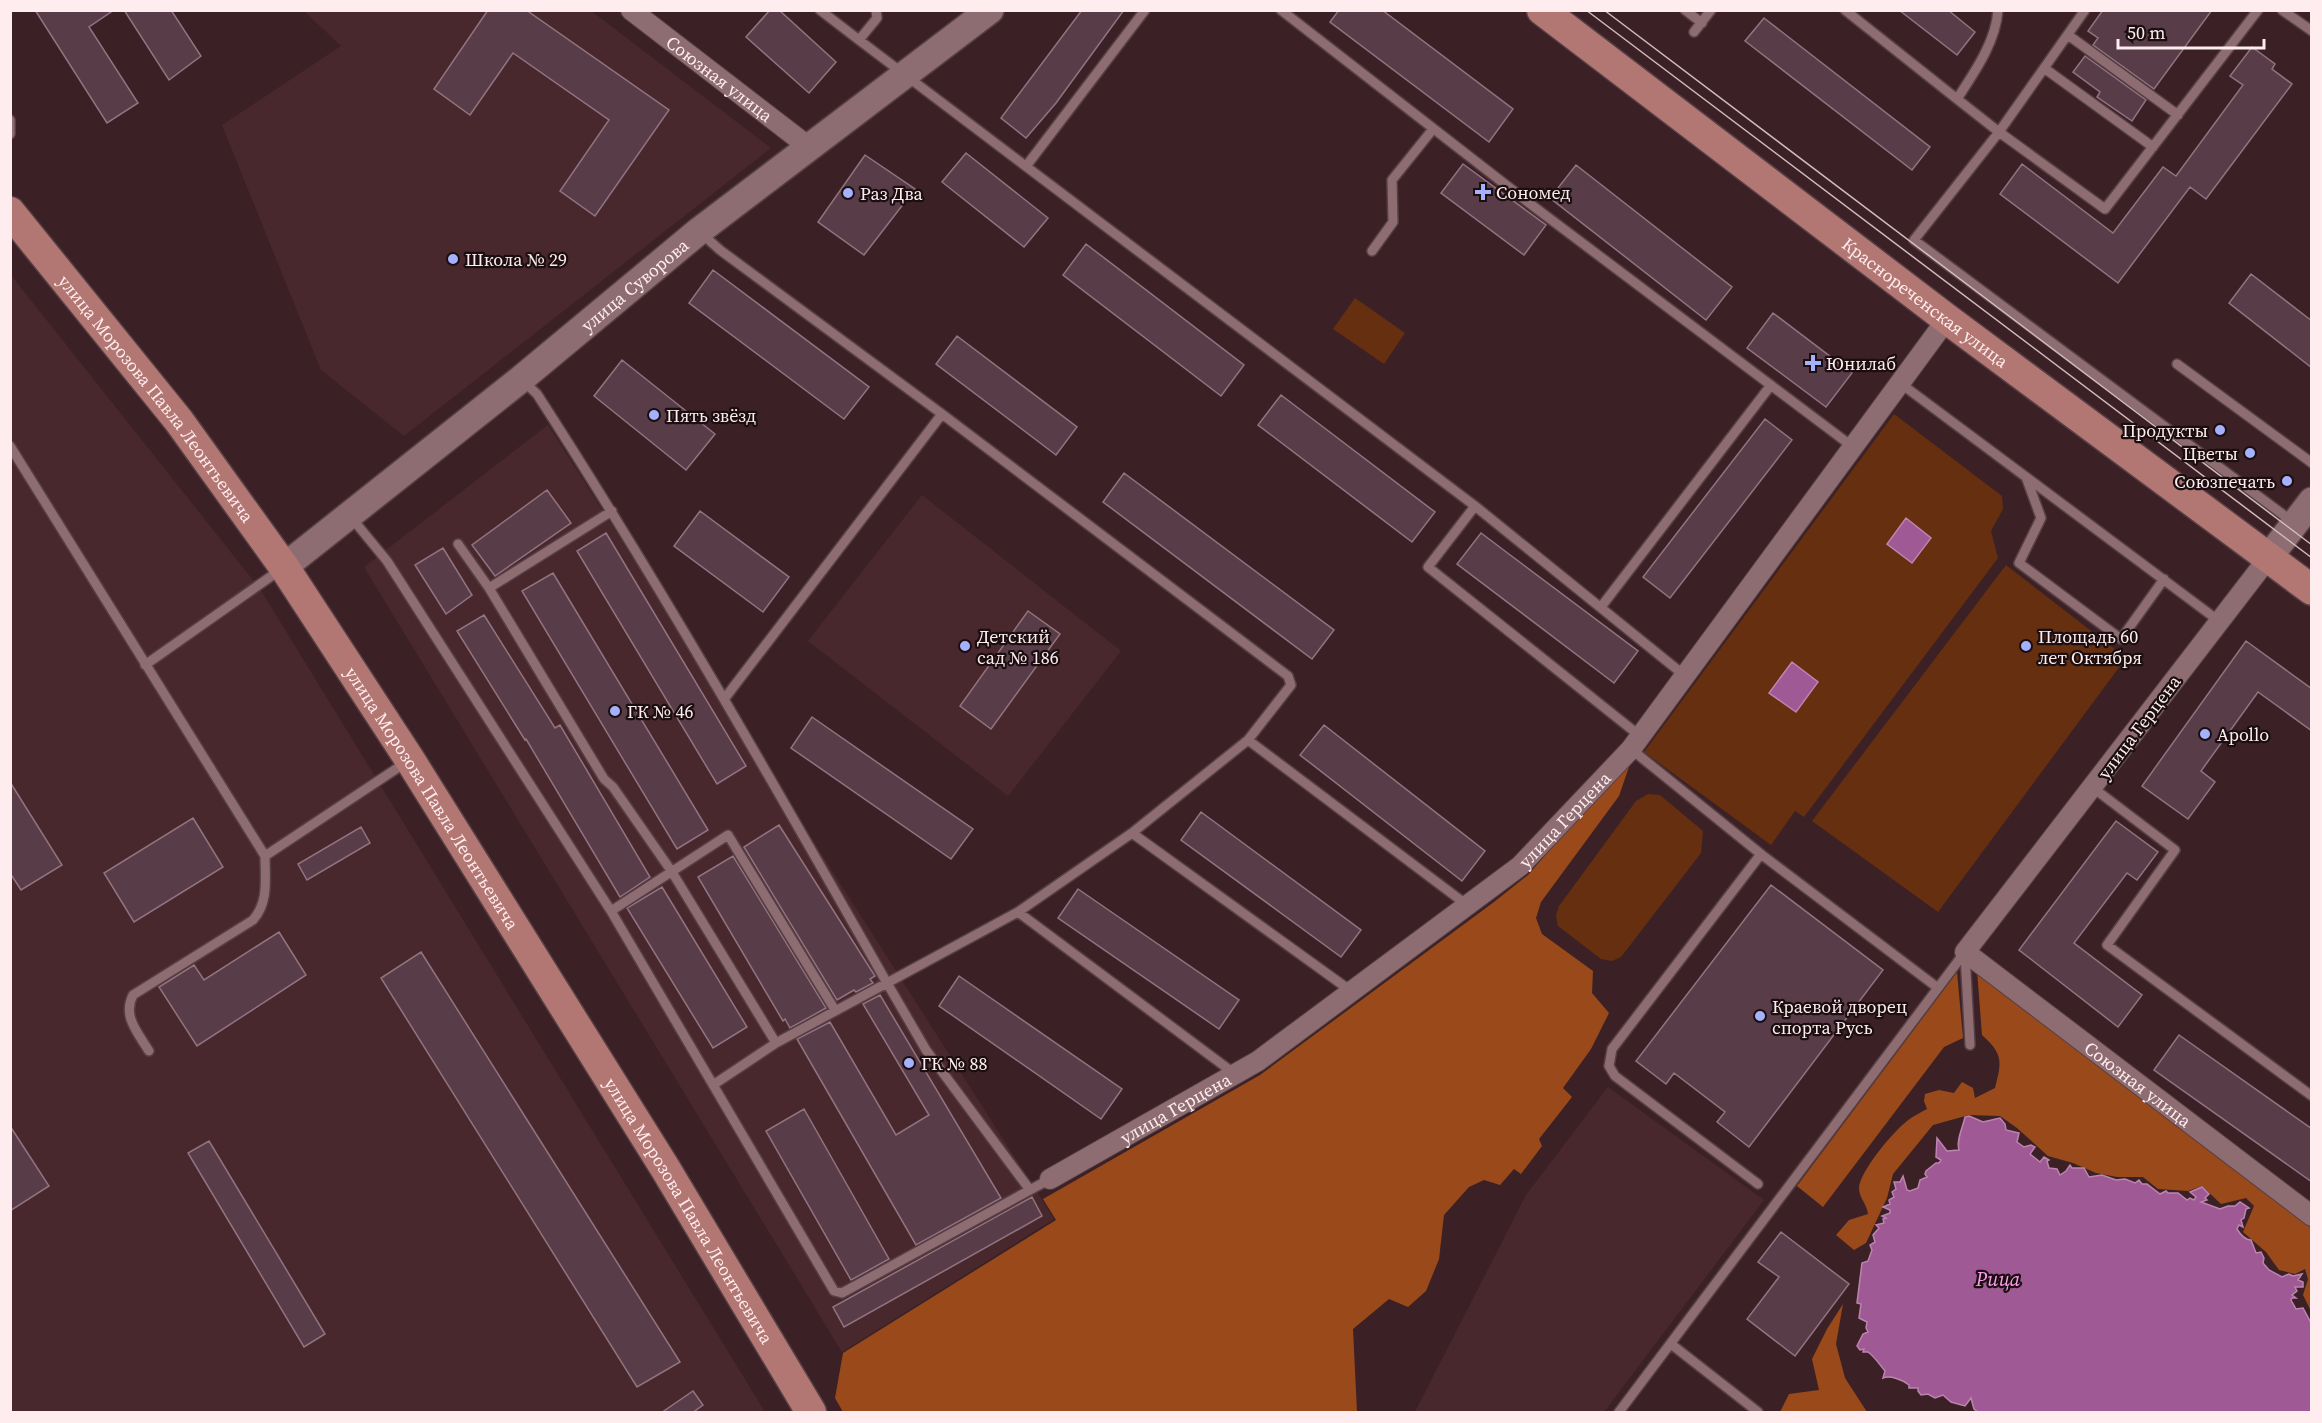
<svg xmlns="http://www.w3.org/2000/svg" width="2322" height="1423" viewBox="0 0 2322 1423" font-family="'Source Serif 4',serif">
	<rect width="100%" height="100%" fill="#3b2125"/>
	<!-- built -->
	<path fill="#49282d" d="M590 10 771 148 404 436 321 370 222 125 341 46 304 11Z
		M10 274 260 589 765 1412H11Z
		M548 425 1054 1219 842 1352 364 567Z
		M922 495 1121 651 1008 796 808 641Z
		M1608 1087 1764 1200 1604 1412H1415L1526 1195Z"/>
	<!-- green -->
	<path fill="#652f10" d="M1355 298 1405 333 1384 364 1333 329Z
		M1894 414 2002 496 2003 509 1991 531 1998 558 1804 817 1795 811 1771 845 1644 752Z
		M2006 565 2126 658 1938 912 1812 821Z
		M1648 794 1660 795 1703 831 1701 853 1621 957 1612 961 1601 959 1558 926 1556 916 1559 906 1636 801Z"/>
	<!-- forest -->
	<path fill="#9a4a1a" d="M1632 758 1619 796 1541 902 1536 918 1542 934 1593 971 1592 993 1609 1013 1591 1049 1563 1088 1572 1097 1539 1139 1542 1146 1521 1174 1514 1169 1500 1185 1484 1180 1469 1187 1444 1215 1439 1259 1426 1291 1408 1307 1389 1299 1353 1329 1357 1412H843L835 1398 843 1353 1056 1220 1043 1199 1260 1075 1494 902 1528 875 1619 771Z
		M1977 970 2311 1228V1311L2303 1295 2308 1279 2305 1269 2295 1274 2279 1270 2266 1252 2243 1232 2254 1206 2246 1198 2221 1204 2202 1186 2188 1191 2158 1189 2143 1177H2117L2096 1173 2073 1163 2048 1156 2017 1128 2000 1116 1969 1115 1933 1125 1893 1174 1887 1198 1866 1243 1854 1250 1836 1235 1849 1220 1868 1214C1867 1204 1859 1198 1859 1188 1860 1171 1893 1132 1907 1121 1913 1116 1920 1113 1927 1109L1924 1101 1925 1094 1939 1090 1954 1093 1962 1082 1973 1088 1975 1098 1995 1088C2002 1061 2003 1054 1982 1035Z
		M1957 972 1963 1038 1944 1047 1823 1207 1797 1186Z
		M1843 1304 1836 1344 1845 1378 1867 1412H1780L1789 1394 1819 1390 1812 1359 1827 1329Z"/>
	<!-- water -->
	<path fill="#9f5994" stroke="#bc85af" stroke-width="1.5" d="M1906 518 1931 538 1912 563 1887 544Z
		M1792 662 1818 682 1796 712 1769 693Z
		M1969 1116 1983 1122 2000 1118 2005 1124 2006 1130 2019 1133 2017 1142 2024 1147 2031 1145 2035 1147 2030 1154 2040 1162 2044 1157 2049 1160 2047 1161 2049 1168 2057 1169 2060 1175 2066 1171 2070 1165 2072 1168H2084L2089 1177 2102 1175 2116 1180 2125 1179 2135 1183 2139 1180 2142 1184H2147L2160 1194 2166 1191 2168 1193H2178L2187 1200 2190 1198 2194 1200 2196 1197 2190 1192 2202 1187 2209 1194 2205 1198 2207 1200 2201 1202 2220 1209 2228 1206H2235L2240 1202 2249 1208 2246 1209 2244 1218 2241 1220 2243 1227 2239 1225 2237 1229C2240 1234 2244 1240 2251 1240L2256 1253 2261 1252 2264 1258 2263 1263 2269 1270 2282 1277 2289 1274 2293 1276 2302 1274 2298 1280 2303 1282V1287H2295L2297 1291 2292 1295 2296 1298H2292L2291 1300 2296 1309 2303 1308 2311 1323V1412H1978L1974 1409 1971 1398 1965 1406 1951 1402 1943 1395 1935 1398 1928 1394 1921 1395 1918 1391V1388H1909V1385C1903 1380 1890 1375 1883 1378L1885 1371C1879 1364 1875 1357 1868 1352H1863L1864 1349 1860 1350 1857 1346 1863 1334 1868 1332 1866 1328 1867 1322 1859 1318 1861 1304 1857 1303 1862 1263 1868 1261 1872 1250 1870 1245 1875 1242 1873 1235 1879 1228 1876 1225 1884 1223 1883 1219 1886 1218 1882 1216 1890 1213V1210L1883 1207 1890 1204 1889 1200 1894 1197 1892 1192 1896 1189 1894 1182H1900L1903 1176 1907 1190 1910 1191 1918 1188 1920 1180 1927 1177 1925 1174 1926 1171 1936 1163H1939L1941 1160 1936 1157 1937 1138 1947 1151 1959 1150C1956 1140 1963 1127 1965 1117Z"/>
	<!-- building -->
	<path fill="#583d49" stroke="#927481" stroke-width="1.5" d="M35 10H114L89 27 138 103 107 123Z
		M124 10H171L201 56 169 80Z
		M488 10H526L669 110 595 216 560 191 609 120 513 53 470 115 434 89Z
		M770 10H779L836 62 809 93 746 37Z
		M1082 10H1124L1056 103 1026 138 1001 118Z
		M1339 10H1382L1513 109 1489 142 1330 22Z
		M1899 10H1948L1975 32 1957 55Z
		M2103 10H2212L2154 89 2093 45 2098 38 2088 31Z
		M1764 18 1930 147 1912 170 1745 41Z
		M2252 47 2275 64 2272 69 2292 84 2206 199 2190 187 2118 283 2000 194 2022 164 2113 233 2163 167 2176 176 2243 85 2230 76Z
		M2085 56 2146 100 2132 121 2097 97 2100 92 2073 72Z
		M966 153 1048 218 1024 247 942 182Z
		M865 155 915 189 864 255 818 222Z
		M1463 164 1546 225 1524 255 1441 193Z
		M1576 165 1732 287 1706 320 1550 198Z
		M1086 244 1244 365 1221 396 1063 275Z
		M713 270 869 387 844 419 689 303Z
		M2251 274 2312 321V368L2229 303Z
		M1773 313 1852 373 1826 407 1747 348Z
		M957 336 1077 427 1056 455 936 364Z
		M622 360 715 434 686 470 594 396Z
		M1281 395 1435 512 1412 542 1258 425Z
		M1765 419 1792 440 1670 598 1643 577Z
		M1124 473 1334 630 1312 659 1103 502Z
		M547 490 571 523 495 576 472 545Z
		M700 511 789 577 763 612 674 546Z
		M606 533 746 766 717 784 577 551Z
		M1481 533 1638 651 1614 683 1457 564Z
		M443 548 472 595 446 614 415 565Z
		M553 573 708 830 677 849 522 591Z
		M1028 611 1060 634 991 729 960 706Z
		M484 615 555 728 560 725 650 877 620 897 526 739 525 740 457 631Z
		M2246 641 2312 689V731L2258 692 2201 771 2215 782 2188 819 2142 786Z
		M812 717 973 829 951 859 791 748Z
		M1324 725 1485 851 1462 881 1300 755Z
		M10 782 62 865 21 890 10 873Z
		M1201 812 1361 930 1341 957 1181 840Z
		M193 818 223 867 134 922 104 873Z
		M2116 821 2158 852 2137 880 2127 873 2074 943 2142 995 2118 1027 2019 950Z
		M779 825 875 976 870 979 873 983 856 992 854 990 837 1000 744 847Z
		M361 827 370 843 307 880 298 864Z
		M733 856 826 1008 790 1028 785 1019 783 1021 698 877Z
		M1771 885 1883 970 1749 1147 1717 1122 1725 1112 1674 1073 1666 1084 1636 1061Z
		M662 887 747 1027 713 1048 627 908Z
		M1078 889 1239 1000 1219 1029 1058 918Z
		M279 932 306 975 197 1046 159 987 194 965 204 980Z
		M421 952 680 1362 637 1387 381 978Z
		M959 976 1122 1089 1101 1119 939 1006Z
		M880 995 1001 1198 916 1245 797 1039 830 1022 896 1135 929 1115 863 1004Z
		M2179 1035 2312 1129V1182L2154 1070Z
		M804 1109 889 1259 851 1280 766 1131Z
		M10 1126 49 1186 10 1211Z
		M209 1141 325 1334 304 1347 188 1153Z
		M1032 1197 1042 1216 844 1327 833 1307Z
		M1781 1232 1849 1284 1795 1356 1747 1319 1779 1277 1758 1262Z
		M693 1391 703 1405 692 1413H661Z"/>
	<g fill="none" stroke-linecap="round" stroke-linejoin="round">
		<!-- lane casing -->
		<g stroke="#563f44" stroke-width="12">
			<path id="lane" d="M820 10 859 40 877 18 876 10
				M1281 10 1533 206 1853 447
				M1685 10 1702 23
				M1845 10 1957 99
				M1998 10C1996 42 1974 73 1957 99L1999 132 2085 10
				M2258 10 2105 209 1999 132 1914 240 2293 522
				M2282 10 2312 31
				M1694 32 1711 10
				M2068 35 2178 115
				M859 40 1475 506 1684 675
				M2044 68 2153 147
				M10 120V134
				M1027 165 1145 10
				M1372 251 1393 222 1392 180 1433 129
				M2177 364 2312 463
				M522 380 537 394C661 586 774 784 887 983L1018 912 1132 833 1248 740 1291 685 1288 676 942 414 720 250 701 233
				M1900 383 2219 621
				M10 446 265 856 408 761
				M2026 477 2041 518 2019 563 2121 639 2164 579
				M1475 506 1428 567 1640 736
				M350 516 387 561 611 911 834 1291 842 1293 1050 1179
				M458 544 489 588 612 511
				M489 588 604 779 613 787 672 872 776 1043
				M1601 607 1771 385
				M145 665 280 570
				M725 698 942 414
				M1248 740 1467 905
				M1631 749 1762 855 1938 988
				M2092 787 2175 850 2107 945 2312 1096
				M1132 833 1351 991
				M611 911 728 835 835 1010
				M1018 912 1235 1074
				M1965 954 1970 1045
				M149 1051C138 1033 122 1016 133 995L253 920C269 902 265 879 265 856
				M713 1085 776 1043 887 983 926 1050 1030 1190
				M1758 1184 1615 1076 1609 1066 1612 1049 1761 854
				M1671 1344 1758 1412
				M1619 1412 1965 952"/>
		</g>
		<!-- street casing -->
		<g stroke="#563f44" stroke-width="22">
			<g id="street">
				<path id="s1" d="M631 10 809 147"/>
				<path id="s2" d="M2269 557 1965 952 2312 1216"/>
				<path id="s3" d="M1050 1179 1258 1061 1520 866 1631 749 1947 319"/>
			</g>
		</g>
		<!-- secondary casing -->
		<g stroke="#563f44" stroke-width="30">
			<g id="secondary">
				<path d="M2269 557 2312 501"/>
				<path id="s4" d="M284 567 521 379 699 231 990 10"/>
			</g>
		</g>
		<!-- primary casing -->
		<g stroke="#563f44" stroke-width="33">
			<g id="primary">
				<path id="s5" d="M1542 10 1947 319 2312 590"/>
				<path id="s6" d="M10 212 179 421 284 567 410 760 665 1168 811 1412"/>
			</g>
		</g>
		<!-- lane -->
		<use href="#lane" stroke="#8d6d71" stroke-width="9"/>
		<!-- street -->
		<use href="#street" stroke="#8d6d71" stroke-width="20"/>
		<!-- secondary -->
		<use href="#secondary" stroke="#8d6d71" stroke-width="27"/>
		<!-- primary -->
		<use href="#primary" stroke="#b27772" stroke-width="30"/>
		<!-- tram -->
		<path stroke="#d0bcbe" stroke-width="1.5" d="M1586 10 2312 558
			M1604 10 2312 545"/>
	</g>
	<!-- markers -->
	<g fill="#a5b1fc" stroke="#1a0e10" stroke-width="2">
		<path d="M1480 183h6v6h6v6h-6v6h-6v-6h-6v-6h6z"/>
		<circle cx="848" cy="193" r="6"/>
		<circle cx="453" cy="259" r="6"/>
		<path d="M1810 354h6v6h6v6h-6v6h-6v-6h-6v-6h6z"/>
		<circle cx="654" cy="415" r="6"/>
		<circle cx="2220" cy="430" r="6"/>
		<circle cx="2250" cy="453" r="6"/>
		<circle cx="2287" cy="481" r="6"/>
		<circle cx="965" cy="646" r="6"/>
		<circle cx="2026" cy="646" r="6"/>
		<circle cx="615" cy="711" r="6"/>
		<circle cx="2205" cy="734" r="6"/>
		<circle cx="1760" cy="1016" r="6"/>
		<circle cx="909" cy="1063" r="6"/>
	</g>
	<g text-anchor="middle" dominant-baseline="central" stroke-width="4.5" stroke-linejoin="round" paint-order="stroke">
		<!-- street labels -->
		<g font-size="18" fill="#ffecee" stroke="#1a0e10">
			<text stroke="none"><textPath href="#s1" startOffset="112">Союзная улица</textPath></text>
			<text stroke="none"><textPath href="#s4" startOffset="450">улица Суворова</textPath></text>
			<text stroke="none"><textPath href="#s5" startOffset="482">Краснореченская улица</textPath></text>
			<text stroke="none"><textPath href="#s6" startOffset="237">улица Морозова Павла Леонтьевича</textPath></text>
			<text transform="translate(2139 727) rotate(-53)">улица Герцена</text>
			<text stroke="none"><textPath href="#s6" startOffset="723">улица Морозова Павла Леонтьевича</textPath></text>
			<text stroke="none"><textPath href="#s3" startOffset="630">улица Герцена</textPath></text>
			<text stroke="none"><textPath href="#s2" startOffset="716">Союзная улица</textPath></text>
			<text stroke="none"><textPath href="#s3" startOffset="144">улица Герцена</textPath></text>
			<text stroke="none"><textPath href="#s6" startOffset="1209">улица Морозова Павла Леонтьевича</textPath></text>
		</g>
		<!-- poi labels -->
		<g font-size="18" fill="#ffecee" stroke="#1a0e10" text-anchor="start">
			<text x="1496" y="192">Сономед</text>
			<text x="860" y="193">Раз Два</text>
			<text x="465" y="259">Школа № 29</text>
			<text x="1826" y="363">Юнилаб</text>
			<text x="666" y="415">Пять звёзд</text>
			<text x="2208" y="430" text-anchor="end">Продукты</text>
			<text x="2238" y="453" text-anchor="end">Цветы</text>
			<text x="2275" y="481" text-anchor="end">Союзпечать</text>
			<text x="977" y="636">Детский<tspan x="977" dy="21">сад № 186</tspan></text>
			<text x="2038" y="636">Площадь 60<tspan x="2038" dy="21">лет Октября</tspan></text>
			<text x="627" y="711">ГК № 46</text>
			<text x="2217" y="734">Apollo</text>
			<text x="1772" y="1006">Краевой дворец<tspan x="1772" dy="21">спорта Русь</tspan></text>
			<text x="921" y="1063">ГК № 88</text>
		</g>
		<!-- water labels -->
		<g font-size="20" font-style="italic" fill="#ff9eef" stroke="#1a0e10">
			<text x="1998" y="1279">Рица</text>
		</g>
	</g>
	<!-- border -->
	<rect width="2322" height="1423" fill="none" stroke="#ffecee" stroke-width="24"/>
	<!-- scale -->
	<path d="M2118 39v9h146v-9" fill="none" stroke="#ffecee" stroke-width="3"/>
	<text x="2127" y="39" font-size="18" fill="#ffecee" stroke="#1a0e10" stroke-width="4.5" paint-order="stroke">50 m</text>
</svg>
